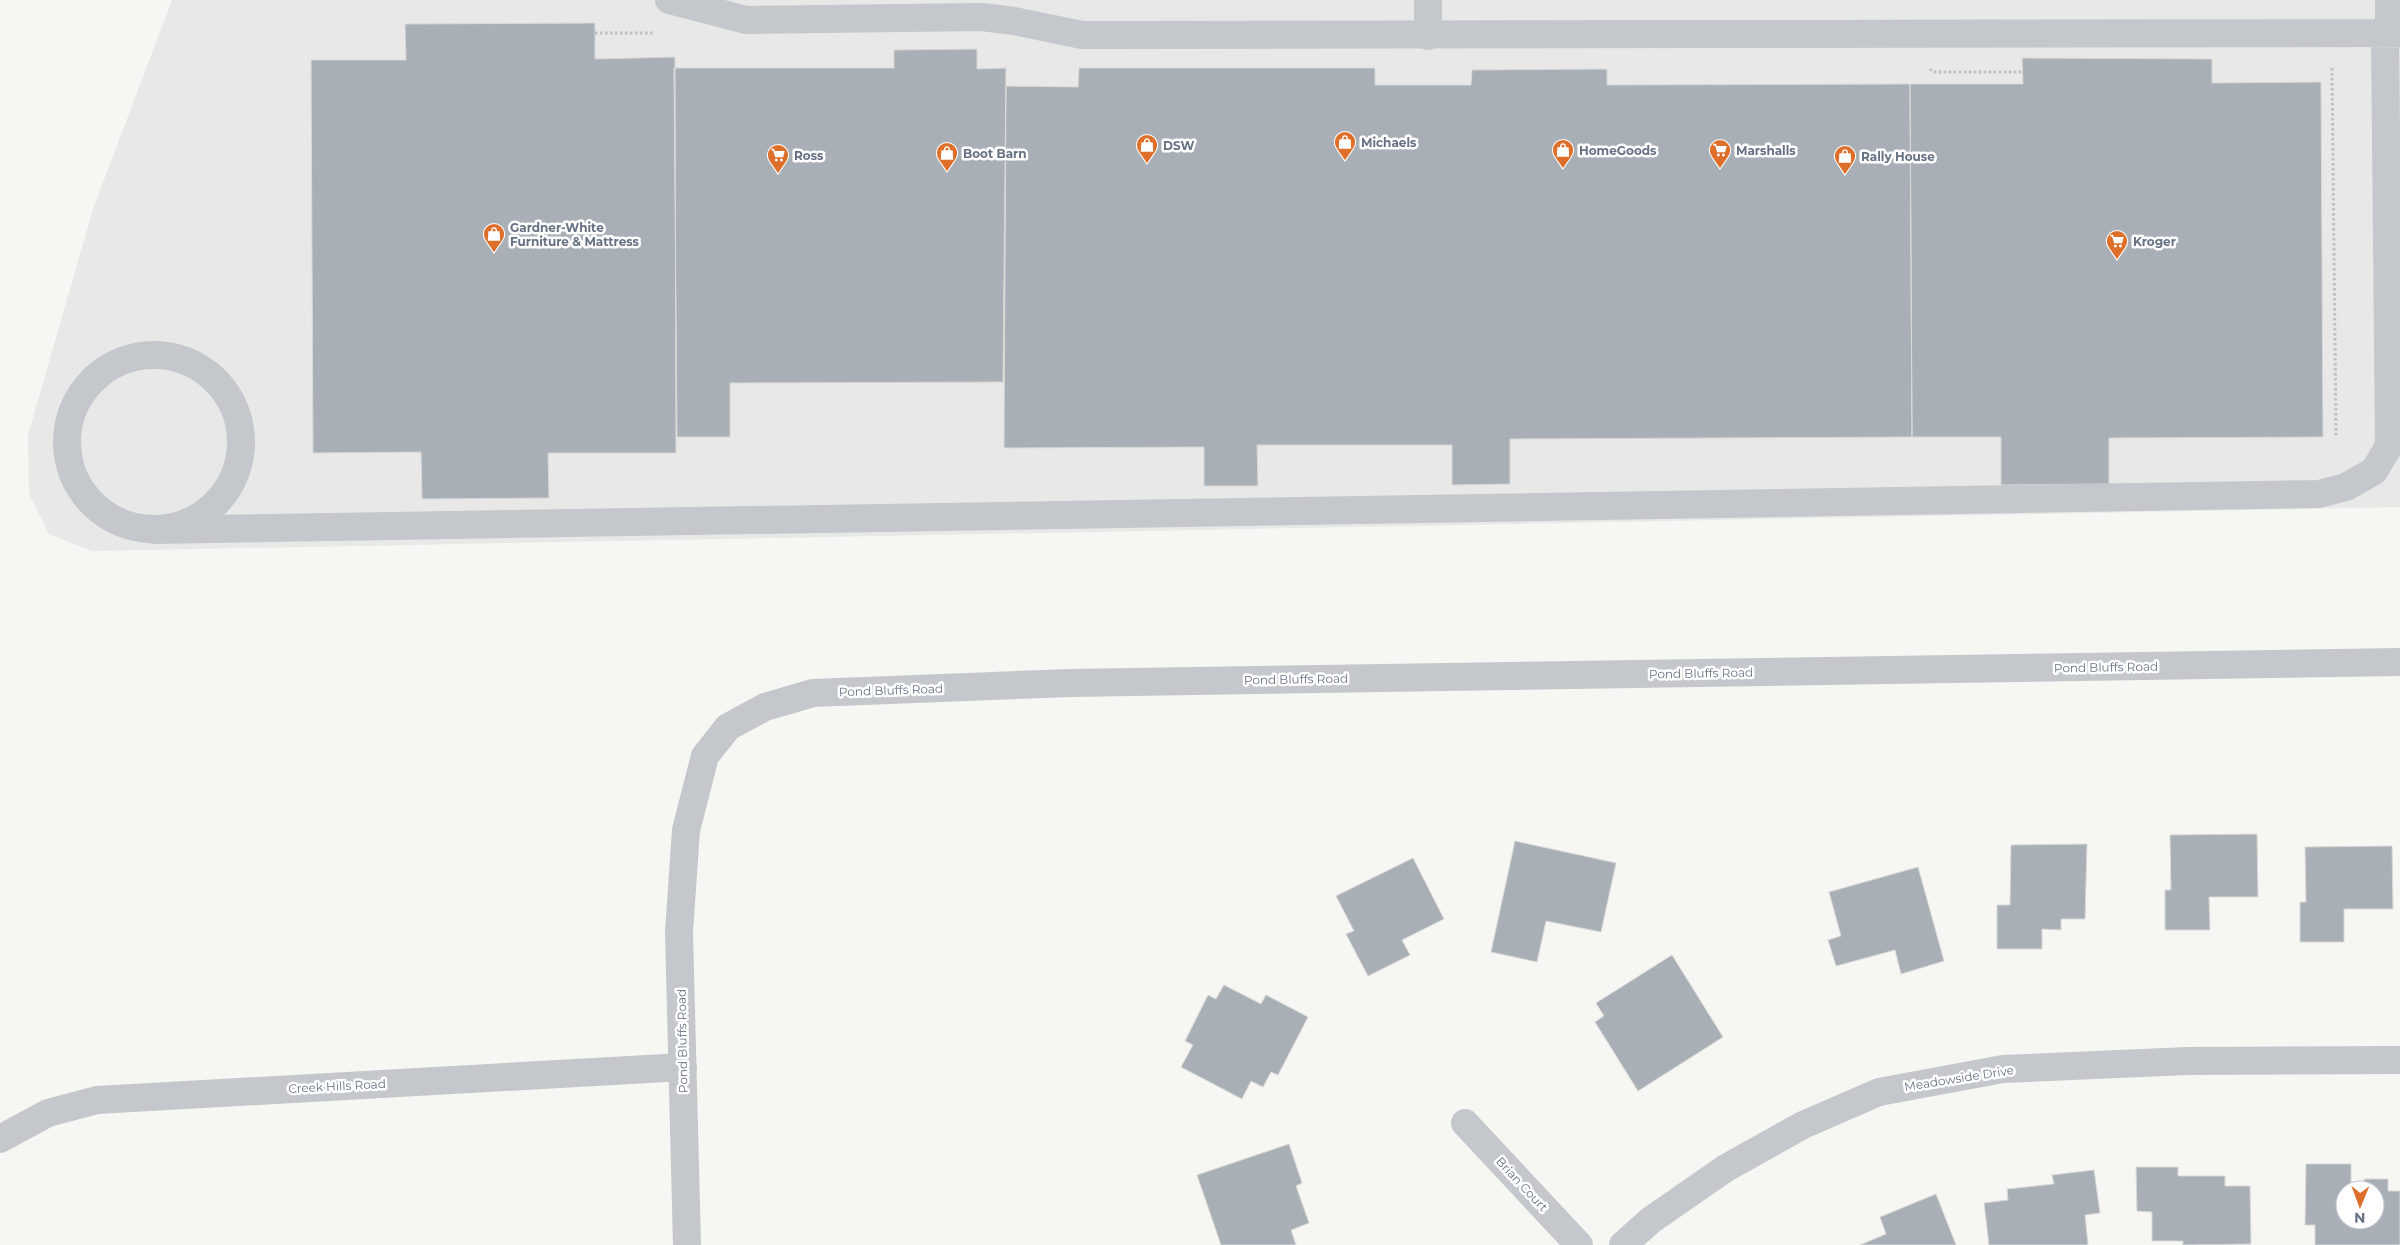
<svg xmlns="http://www.w3.org/2000/svg" width="2400" height="1245" viewBox="0 0 2400 1245" font-family="Montserrat,sans-serif">
	<rect width="100%" height="100%" fill="#f6f6f3"/>
	<!-- built -->
	<path fill="#e7e8e7" d="M172 0H2400V507L92 551 49 534 29 494 28 435 93 209Z"/>
	<!-- building -->
	<path fill="#a9afb6" stroke="#d8d8d6" fill-rule="evenodd" d="M595 23V59L675 57 676 453H548L549 498 422 499 421 452 313 453 311 60H406L405 24Z
		M977 49V69L1006 68 1003 382 730 383V437H677L674 68H894V50Z
		M2022 58 2212 59V83L2321 82 2323 437 2109 438V484L2001 485V437H1912L1910 84H2023Z
		M1079 68H1375V85H1471L1472 70 1607 69V85L1910 84 1912 437 1510 439V484L1452 485V445H1257L1258 486H1204V447L1004 448 1006 86 1078 87Z
		M2257 834 2258 897H2209L2210 930H2165V890H2171L2170 835Z
		M1515 841 1616 863 1601 932 1546 921 1537 962 1491 952Z
		M2087 844 2085 919H2061V930L2042 929V949H1997V905H2010L2011 845Z
		M2392 846 2393 909H2344V942H2300V902H2306L2305 847Z
		M1413 858 1444 919 1402 940 1410 955 1368 976 1346 934 1354 931 1336 896Z
		M1918 867 1944 961 1901 974 1895 950 1836 966 1828 940 1841 936 1829 892Z
		M1672 955 1723 1037 1638 1091 1595 1022 1604 1016 1596 1003Z
		M1224 985 1261 1004 1266 995 1308 1017 1278 1075 1271 1072 1263 1087 1251 1081 1242 1099 1181 1067 1193 1045 1185 1041 1208 995 1216 999Z
		M1289 1144 1302 1183 1296 1186 1309 1223 1291 1230 1296 1245H1221L1197 1175Z
		M2306 1164H2351V1188L2365 1189 2364 1179H2388V1191H2400V1245H2315V1225H2305ZM2345 1190H2375V1220H2345Z
		M2136 1167H2178V1176H2225V1186H2250L2251 1244 2183 1245V1241H2152V1212L2137 1211Z
		M2094 1170 2100 1213 2085 1215 2088 1245H1989L1984 1203 2008 1200 2007 1189 2054 1184 2052 1175Z
		M1936 1194 1956 1245H1860L1886 1234 1880 1217Z"/>
	<g fill="none" stroke-linecap="round" stroke-linejoin="round">
		<!-- path -->
		<path stroke="#bebfc2" stroke-width="3" stroke-dasharray="2.5 2.5" stroke-linecap="butt" d="M595 33H655
			M2332 68 2336 436
			M1930 69 1933 72H2023"/>
		<!-- minor -->
		<path stroke="#c4c7cb" stroke-width="28" d="M669 0 746 20 982 17 1014 21 1082 35 2400 33
			M2389 0V33
			M1428 36V0
			M67 442a87 87 0 1 1 174 0a87 87 0 1 1-174 0Z
			M154 530 2319 494 2346 487 2374 471 2389 446 2385 34
			M1465 1123 1579 1245
			M0 1139 48 1113 97 1100 683 1067
			M687 1245 679 932 686 830 705 756 728 727 765 707 813 693 1070 683 2400 662
			M1623 1245 1651 1220 1726 1168 1803 1125 1879 1092 2003 1069 2188 1061 2400 1060"/>
	</g>
	<!-- icons -->
	<defs>
		<g id="shop-pin" transform="scale(1.125)"><path d="M0 17L-7.5 6A9.5 9.5 0 1 1 7.5 6Z" fill="#de6f2b" stroke="#fff"/><path d="M-5-2.5h2.3a2.7 3.5 0 0 1 5.4 0H5L5.5 6h-11ZM-1.5-2.5h3a1.5 2.3 0 0 0-3 0Z" fill="#fff"/></g>
		<g id="supermarket-pin" transform="scale(1.125)"><path d="M0 17L-7.5 6A9.5 9.5 0 1 1 7.5 6Z" fill="#de6f2b" stroke="#fff"/><path d="M-6-5.5h2.5l.6 2H6L4.5 2H-2.5L-4.4-4H-6ZM-1.5 3.2a1.3 1.3 0 1 0 .1 0ZM3 3.2a1.3 1.3 0 1 0 .1 0Z" fill="#fff"/></g>
	</defs>
	<g fill-rule="evenodd">
		<use href="#shop-pin" x="1345" y="142"/>
		<use href="#shop-pin" x="1147" y="145"/>
		<use href="#shop-pin" x="1563" y="150"/>
		<use href="#supermarket-pin" x="1720" y="150"/>
		<use href="#shop-pin" x="947" y="153"/>
		<use href="#supermarket-pin" x="778" y="155"/>
		<use href="#shop-pin" x="1845" y="156"/>
		<use href="#shop-pin" x="494" y="234"/>
		<use href="#supermarket-pin" x="2117" y="241"/>
	</g>
	<g text-anchor="middle" dominant-baseline="central" stroke-width="5" stroke-linejoin="round" paint-order="stroke">
		<!-- poi labels -->
		<g font-size="12" font-weight="bold" fill="#667284" stroke="#fff" text-anchor="start">
			<text x="1361" y="142">Michaels</text>
			<text x="1163" y="145">DSW</text>
			<text x="1579" y="150">HomeGoods</text>
			<text x="1736" y="150">Marshalls</text>
			<text x="963" y="153">Boot Barn</text>
			<text x="794" y="155">Ross</text>
			<text x="1861" y="156">Rally House</text>
			<text x="510" y="227">Gardner-White<tspan x="510" dy="14">Furniture &amp; Mattress</tspan></text>
			<text x="2133" y="241">Kroger</text>
		</g>
		<!-- street labels -->
		<g font-size="12" fill="#667284" stroke="#fff">
			<text transform="translate(2106 667) rotate(-1)">Pond Bluffs Road</text>
			<text transform="translate(1701 673) rotate(-1)">Pond Bluffs Road</text>
			<text transform="translate(1296 679) rotate(-1)">Pond Bluffs Road</text>
			<text transform="translate(891 690) rotate(-2)">Pond Bluffs Road</text>
			<text transform="translate(682 1041) rotate(-91)">Pond Bluffs Road</text>
			<text transform="translate(1959 1078) rotate(-9)">Meadowside Drive</text>
			<text transform="translate(337 1086) rotate(-3)">Creek Hills Road</text>
			<text transform="translate(1522 1184) rotate(47)">Brian Court</text>
		</g>
	</g>
	<!-- north arrow -->
	<g transform="translate(2360 1205) rotate(181)"><circle r="24" fill="#ffffff" stroke="#c2c7ce"/>
	<path d="M0-4L9 19L0 12L-9 19Z" fill="#de6f2b"/>
	<text y="-8" font-size="14" font-weight="bold" text-anchor="middle" fill="#667284">N</text>
	</g>
</svg>
